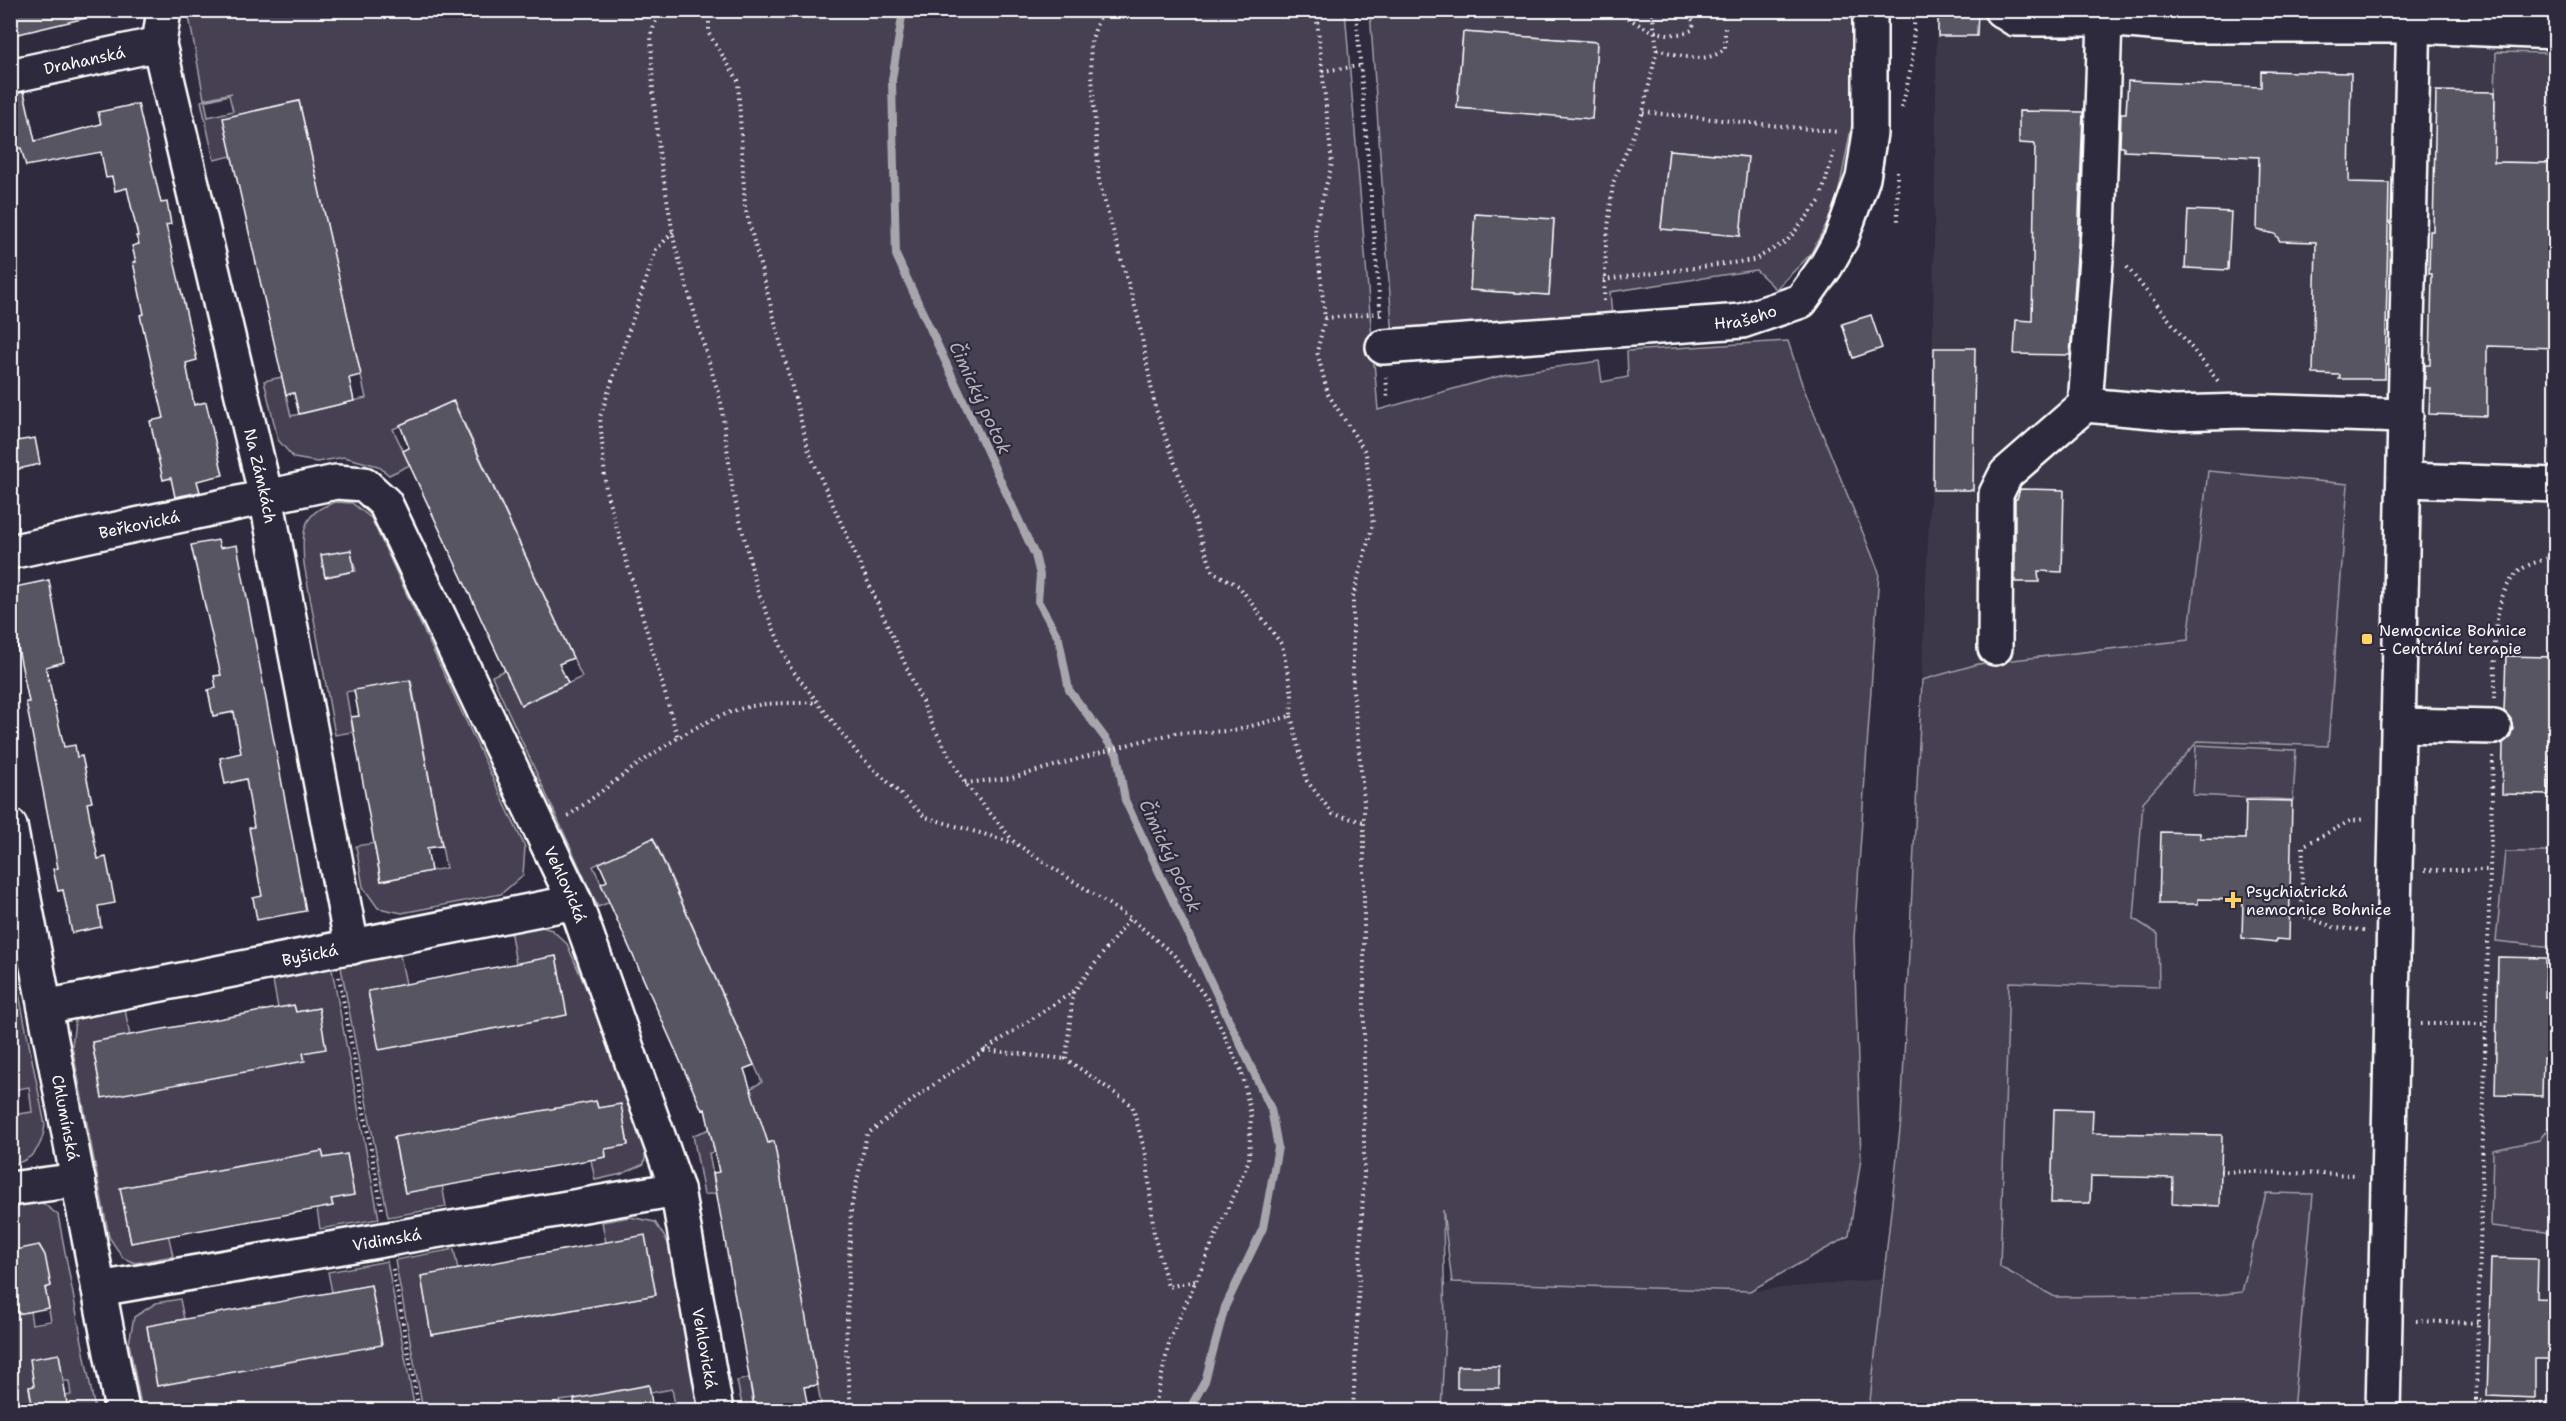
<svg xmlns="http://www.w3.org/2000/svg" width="2566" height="1421" viewBox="0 0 2566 1421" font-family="'Shantell Sans',sans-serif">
	<rect width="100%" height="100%" fill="#2f2a3d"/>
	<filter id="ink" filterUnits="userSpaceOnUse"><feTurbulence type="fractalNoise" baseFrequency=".0167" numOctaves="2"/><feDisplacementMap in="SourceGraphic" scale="12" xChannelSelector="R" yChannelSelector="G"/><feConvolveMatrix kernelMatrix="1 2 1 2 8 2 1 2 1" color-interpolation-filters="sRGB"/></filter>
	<g filter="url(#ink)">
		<!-- built -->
		<path fill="#3c3749" d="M1937 11H2555V1410H1441L1444 1284 1451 1282 1750 1291 1884 1279 1901 1123 1931 473Z"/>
		<!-- green -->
		<path fill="#464152" stroke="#a2a0a8" stroke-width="1.5" fill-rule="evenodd" d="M2555 10 2556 23 2211 11Z
			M188 11H1345L1378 410 1507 374 1599 361 1602 382 1628 377 1627 351 1788 341 1802 384 1879 572 1854 938 1861 1159 1849 1236 1750 1291 1452 1282 1443 1210 1445 1332 1441 1410H787L821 1404 774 1142 709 1153 716 1193 704 1195 693 1135 758 1113 746 1091 762 1082 654 839 593 866 610 902 598 907 492 676 505 670 522 705 582 677 454 401 393 429 410 465 389 475 378 466 344 457 317 462 294 458 278 440 264 381 282 377 291 416 366 398 299 101 224 118 232 156 214 160 201 101 232 93 204 99ZM229 95 233 111 208 117 205 101Z
			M1370 11H1852L1854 114 1836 206 1810 255 1776 289 1756 270 1610 292 1613 329 1393 339ZM1463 32 1597 42 1592 118 1457 108ZM1669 150 1747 157 1740 236 1661 228ZM1475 214 1554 220 1549 295 1470 290Z
			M2496 52 2555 53V163L2494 162Z
			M2208 471 2348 484 2328 746 2198 741 2143 802 2134 919 2158 934 2159 987 2009 982 2000 1267 2055 1297 2215 1295 2242 1292 2266 1193 2313 1194 2293 1410H1869L1901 1120 1922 680 1978 664 2188 640Z
			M336 502 352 503 371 518 525 847 523 875 501 894 402 913 378 908 363 887 356 846 374 843 381 881 446 868 411 680 346 692 353 732 335 735 304 564C302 532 301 512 336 502ZM350 550 356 571 325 577 321 555Z
			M2196 745 2296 750 2293 800 2193 795Z
			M2505 852H2555V947L2496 941Z
			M535 925 552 930 567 944 649 1135 644 1164 622 1174 595 1180 591 1160 606 1157 605 1149 628 1144 620 1104 598 1108 596 1101 581 1104 560 1115 559 1108 394 1138 405 1193 421 1190 420 1183 441 1179 446 1207 388 1217 340 962 399 950 406 984 368 992 380 1050 566 1015 556 956 516 964 510 929Z
			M10 948 45 1125C42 1148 33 1160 11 1165V1115L32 1112 29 1087 11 1090Z
			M331 964 379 1219 320 1229 317 1209 333 1206 331 1199 354 1195 347 1154 324 1158 322 1151 307 1154 308 1161 285 1157 269 1161 270 1168 248 1164 233 1167 234 1174 213 1179 211 1171 158 1181 160 1188 139 1192 137 1185 121 1188 131 1243 148 1240 146 1233 167 1229 173 1256 135 1263 123 1258 109 1237 72 1046 75 1021 85 1013 124 1004 131 1042 110 1046 108 1039 92 1042 102 1097 303 1053 319 1008 296 1012 294 1005 278 1008 272 975Z
			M2555 1120V1233L2491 1226 2493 1150 2539 1140Z
			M40 1201 58 1215 95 1410H68L65 1396 71 1395 69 1381H63L59 1354 34 1386 29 1387 33 1410H11L10 1284 18 1313 30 1311 32 1324 51 1321 45 1288 51 1285 40 1246 11 1251V1206Z
			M630 1217 655 1222 669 1244 699 1410H676L672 1389 650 1393 649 1385 576 1406 575 1399 559 1401 560 1409 539 1410 537 1405 522 1408V1410H423L395 1260 454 1249 458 1270 421 1276 432 1335 655 1295 606 1243 602 1222Z
			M387 1261 415 1410H142L129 1343 134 1317 156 1303 180 1299 184 1319 147 1327 157 1386 382 1344 371 1285 332 1292 328 1272Z
			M749 1378 754 1410H743L737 1381Z"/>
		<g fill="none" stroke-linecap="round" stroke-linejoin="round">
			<!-- stream -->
			<path stroke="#a7a6ad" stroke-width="8" d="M903 10 892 80 896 255 1035 555 1040 575 1038 601 1059 639 1069 690 1117 754 1125 800 1271 1109 1278 1147 1263 1228 1225 1307 1205 1381 1189 1410"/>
		</g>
		<!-- building -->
		<path fill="#595564" stroke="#fff" stroke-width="1.5" d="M10 10H85L86 18 10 36Z
			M1938 10H1978L1977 36H1938Z
			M1463 32 1597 42 1592 119 1457 108Z
			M2261 71 2351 73 2349 182 2389 183 2385 379H2339L2340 375 2313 374 2316 242 2280 241 2275 234 2257 230 2259 157 2124 151V147H2120L2121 113H2126L2128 81 2261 87Z
			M2436 91 2495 92 2494 162 2556 163V348L2487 346V416L2429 414 2430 388H2425V365H2430L2432 274H2429L2430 231H2433Z
			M24 92 35 141 101 124 98 112 138 104 161 203 167 202 171 224 166 225 197 360 186 363 194 405 206 402 223 475 197 481 200 492 175 497 171 478 163 480 150 421 164 418 140 315 144 314 133 262H136L132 246 139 244 136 236H138L127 188 115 191 112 177 106 178 101 152 26 166 21 148 10 150V94Z
			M299 101 361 375 349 378 354 401 299 414 294 393 286 395 223 118Z
			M2019 111 2083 112 2078 242 2070 355 2014 354 2016 320 2032 321 2034 205 2035 144 2019 143Z
			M1669 150 1748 157 1740 236 1661 229Z
			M2188 210 2231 212 2228 270 2185 268Z
			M1475 214 1554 219 1549 295 1470 290Z
			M1871 315 1882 348 1853 358 1842 324Z
			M1934 348H1975L1973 490H1933Z
			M453 401 573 658 559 664 568 683 521 705 403 451 409 448 400 425Z
			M35 438 40 464 10 471V442Z
			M2020 489 2064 490 2062 572 2038 571 2039 582H2015V499H2017Z
			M218 540 220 548 237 545 306 911 257 920 253 898 262 896 249 828 254 827 246 779 225 784 220 758 241 753 234 712 213 716 208 690 216 688 214 676 221 675 191 545Z
			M351 550 354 571 325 577 321 555Z
			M49 580 64 662 46 667 64 747 75 745 77 757 82 756 92 802 87 803 98 859 106 857 115 903 98 906 101 927 72 933 63 890 58 891 53 869 58 868 26 702H29L10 609V588Z
			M2506 656 2553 657 2551 695H2556V756H2550L2549 795 2502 794 2503 743 2510 737 2513 728 2511 719 2504 711Z
			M410 680 442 846 427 848 431 871 381 881 351 717 359 716 354 690Z
			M2246 800 2292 801 2289 940 2276 939V942L2242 938 2243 900 2198 899V904H2159L2161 832 2200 833V838L2245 839Z
			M653 838 754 1065 744 1069 768 1143 774 1141 818 1385 804 1387 808 1407 787 1410H755L713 1173 719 1172 705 1109 702 1110 601 884 607 881 599 863Z
			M556 956 567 1015 379 1050 368 991Z
			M2498 957 2546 958 2545 997H2556V1058H2543L2542 1096 2495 1095Z
			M294 1005 296 1012 319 1008 326 1049 303 1053 305 1061 102 1098 92 1042Z
			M596 1101 598 1108 621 1104 628 1145 605 1149 606 1157 405 1193 394 1137Z
			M2054 1109 2093 1110 2092 1133 2222 1135 2220 1206 2172 1204 2173 1178 2091 1176 2090 1203H2051Z
			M322 1151 324 1158 347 1154 354 1195 331 1199 333 1206 131 1243 120 1188Z
			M645 1235 656 1295 431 1335 421 1276Z
			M39 1245 45 1255 51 1286 45 1288 49 1308 18 1314 10 1284V1278L15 1277 10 1251Z
			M2491 1258 2538 1259 2537 1298 2556 1299V1359H2535V1398L2487 1396Z
			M371 1285 382 1345 157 1386 147 1326Z
			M59 1354 68 1410H33L29 1387 34 1386 30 1359Z
			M1457 1366H1499V1388H1457Z
			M649 1385 653 1410H575L574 1399Z"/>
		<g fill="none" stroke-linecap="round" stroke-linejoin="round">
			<!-- minor casing -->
			<g stroke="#fff" stroke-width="38">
				<g id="minor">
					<path id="s1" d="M164 10 159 44 266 497 352 947"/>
					<path d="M2001 10 2015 19H2105L2186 26H2414L2556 32"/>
					<path id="s2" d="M10 76 159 44"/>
					<path id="s3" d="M1383 347 1742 321 1801 301 1826 266 1841 239 1863 178 1870 133V10"/>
					<path d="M2085 405 2175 413 2243 411 2406 416"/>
					<path d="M2405 480 2556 485"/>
					<path id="s4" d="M10 552 336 482 364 484 385 503 575 902 677 1189 716 1410"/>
					<path d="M1995 648 1996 494 2006 474 2085 405 2098 232 2105 19 2103 10"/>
					<path d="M2398 725 2494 727"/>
					<path id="s5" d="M10 826 122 1410"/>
					<path id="s6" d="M45 1007 575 902"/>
					<path d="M10 1189 78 1180"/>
					<path id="s7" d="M99 1289 677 1189"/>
					<path d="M2383 1410 2414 10"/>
				</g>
			</g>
			<!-- path -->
			<path stroke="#fff" stroke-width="4" stroke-dasharray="1.5 4.5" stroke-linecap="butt" d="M660 10 651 34 653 91 659 151 675 246 721 403 733 492 757 590 790 667 858 754 925 817 1014 843
				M709 10V34L738 80 745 207 809 452 934 728 965 783 1015 843 1130 918 1174 955 1207 999 1241 1070 1251 1115 1249 1160 1170 1339 1154 1410
				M1316 10 1332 164 1315 226 1325 318 1317 352 1328 394 1366 453 1373 524 1353 596V690L1364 802V1173L1353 1410
				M1356 10 1381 319
				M1619 10C1637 27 1668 42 1692 30L1694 23 1688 10
				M1657 49C1678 55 1707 66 1725 48V24
				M1322 71 1360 66
				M1902 108 1912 63 1915 10
				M1643 112 1839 132
				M1897 171 1898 222
				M1822 193 1834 152
				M673 232 656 250 600 417 606 491 678 738
				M2127 267 2218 381
				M1603 280 1754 260 1787 241 1820 201
				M1604 301 1606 246 1613 183 1643 112 1657 49 1652 10
				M1325 318 1380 313
				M1386 377 1388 400
				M2495 698C2496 659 2487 590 2525 567 2534 562 2546 559 2556 555
				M1291 716 1307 781 1333 814 1364 822
				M2493 756 2476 1399 2505 1410
				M965 783 1012 778 1134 743 1176 733 1231 731 1291 716 1292 694 1282 645 1239 586 1213 572 1155 407 1138 317 1099 182 1090 46 1101 10
				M568 816C620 779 695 714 758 705 777 702 798 704 818 702
				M2425 870H2490
				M2364 930 2336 928 2301 915 2303 846 2350 821 2365 819
				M339 977 382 1209
				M1073 992 1066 1059 1132 1105 1147 1159 1154 1235 1168 1287 1196 1281
				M2421 1024H2486
				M984 1050 1066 1059
				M2220 1171 2358 1175
				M393 1269 419 1410
				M2416 1321 2478 1323
				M2476 1399 2477 1410
				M851 1410 846 1349 851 1209 867 1134 940 1080 1074 991 1130 918
				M2511 1410 2556 1401"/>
			<!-- minor -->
			<use href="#minor" stroke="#2f2a3d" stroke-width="33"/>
		</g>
	</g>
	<!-- markers -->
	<g fill="#ffd166" stroke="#2f2a3d" stroke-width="2">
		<rect x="2361" y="633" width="12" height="12" rx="3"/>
		<path d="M2230 891h6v6h6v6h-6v6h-6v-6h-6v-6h6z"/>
	</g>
	<g text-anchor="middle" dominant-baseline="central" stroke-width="4.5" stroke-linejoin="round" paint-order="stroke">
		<!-- street labels -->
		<g font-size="16" fill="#fff" stroke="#2f2a3d">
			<text stroke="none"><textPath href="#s2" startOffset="76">Drahanská</textPath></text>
			<text stroke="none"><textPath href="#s3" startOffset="364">Hrašeho</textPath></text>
			<text stroke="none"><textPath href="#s1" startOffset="478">Na Zámkách</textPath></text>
			<text stroke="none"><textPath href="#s4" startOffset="132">Beřkovická</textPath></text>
			<text stroke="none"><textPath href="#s4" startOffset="812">Vehlovická</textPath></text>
			<text stroke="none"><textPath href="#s6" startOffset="270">Byšická</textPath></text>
			<text stroke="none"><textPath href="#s5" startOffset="297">Chlumínská</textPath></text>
			<text stroke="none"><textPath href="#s7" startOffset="292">Vidimská</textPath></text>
			<text stroke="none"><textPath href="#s4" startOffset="1298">Vehlovická</textPath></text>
		</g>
		<!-- poi labels -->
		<g font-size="16" fill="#fff" stroke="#2f2a3d" text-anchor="start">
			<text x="2379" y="630">Nemocnice Bohnice<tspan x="2379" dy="18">- Centrální terapie</tspan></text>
			<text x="2246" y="891">Psychiatrická<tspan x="2246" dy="18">nemocnice Bohnice</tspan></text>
		</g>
		<!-- water labels -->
		<g font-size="18" font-style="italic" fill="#b6b4bb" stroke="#2f2a3d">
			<text transform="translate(980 398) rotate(65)">Čimický potok</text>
			<text transform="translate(1170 856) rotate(65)">Čimický potok</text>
		</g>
	</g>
	<!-- margin -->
	<rect width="2566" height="1421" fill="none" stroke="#2f2a3d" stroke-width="36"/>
	<rect x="18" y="18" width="2530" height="1385" fill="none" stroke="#fff" stroke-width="2" filter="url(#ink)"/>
</svg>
